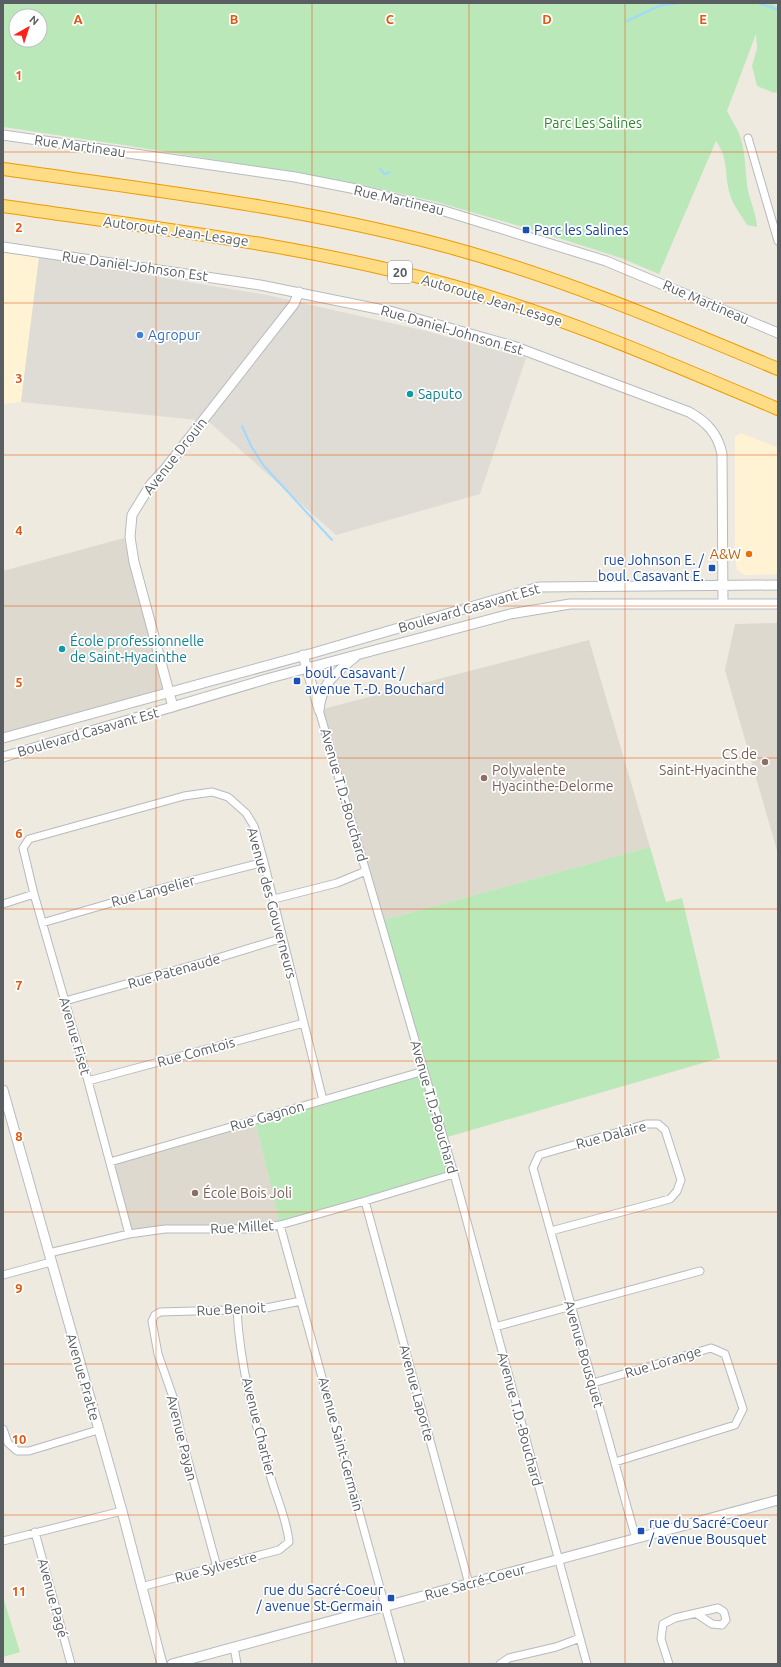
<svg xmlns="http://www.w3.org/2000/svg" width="781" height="1667" viewBox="0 0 781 1667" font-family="Ubuntu,sans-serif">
	<rect width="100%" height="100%" fill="#eeeae0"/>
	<!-- commercial -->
	<path fill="#fff3d4" d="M3 253 39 257 21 402 3 404Z
		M741 433 778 448V574L745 575 737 570 735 557V437Z"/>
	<!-- industrial -->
	<path fill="#dedcd5" d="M39 257 267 295 426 331 526 358 480 494 336 535 208 421 21 402Z"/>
	<!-- education -->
	<path fill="#ddd9cf" d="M124 538 164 690 3 734V571Z
		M778 623V854L725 670 735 624Z
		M589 640 650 847 380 921 319 710Z
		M255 1120 280 1225 165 1229 129 1234 110 1162Z"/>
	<!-- green -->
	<path fill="#bbe8b9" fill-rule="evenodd" d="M3 3H772L778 7V92L774 93 757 86 752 66 757 48 756 34 727 111C731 119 737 128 740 136 746 153 745 173 748 191 751 203 756 214 757 227L747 225C742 216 733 205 730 195 724 174 729 159 716 141L659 274 621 258 533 230 433 201 344 181 130 146 3 127ZM16 16H40V40H16Z
		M650 847 666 902 682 898 720 1058 444 1138 454 1174 280 1225 255 1120 424 1071 380 921Z
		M3 1597 20 1652 3 1657Z"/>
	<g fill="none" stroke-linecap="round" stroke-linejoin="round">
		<!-- stream -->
		<path stroke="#9fd9ff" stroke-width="2" d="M758 3 778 10
			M627 21 659 6 680 3
			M380 169 385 174 390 172
			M242 426 251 446 264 466 332 540"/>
		<!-- street casing -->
		<g stroke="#b6b9bf" stroke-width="9">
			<path id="street" d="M748 138 778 241
				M319 710 454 1174 587 1664
				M274 899 337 883 366 871
				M3 904 34 894
				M42 923 159 889 264 862
				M65 1001 208 961 283 938
				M88 1081 304 1023
				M110 1162 424 1071
				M365 1201 469 1584
				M280 1225 401 1664
				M551 1231 670 1199 677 1191 681 1180 665 1130 658 1124H646L539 1155 533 1168 636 1539
				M129 1234 88 1081 34 894 23 848 29 839 184 796 212 792 228 797 246 813 254 826 264 862 323 1100
				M49 1253 129 1234 165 1229H251L280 1225 365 1201 454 1174
				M3 1275 51 1262
				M495 1327 700 1271
				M593 1383 711 1348 725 1354 743 1409 735 1425 615 1462
				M3 1429 8 1443 17 1451H29L98 1430
				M35 1532 71 1664
				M3 1541 122 1511
				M217 1567 181 1435 173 1397 158 1354 152 1321 155 1315 160 1312 261 1309 301 1301
				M141 1587 279 1550 289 1542C287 1520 277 1499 271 1478 255 1423 240 1367 237 1310
				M234 1647 237 1664
				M500 1664 509 1658 556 1647 580 1638
				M669 1664 661 1639 663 1624 675 1618 718 1608 724 1612 726 1620 722 1625 712 1624 697 1614"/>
		</g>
		<!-- secondary casing -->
		<g stroke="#b6bbc1" stroke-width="11">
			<path id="secondary" d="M3 135 295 177 356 189 441 210 606 261 778 333
				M3 247 260 285 393 312 513 346 689 412C707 422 718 434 722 454L723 604
				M303 655 318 706
				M173 707 134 562 130 537 132 515 151 484 165 469 294 304 299 292
				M319 710C322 682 335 674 355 657
				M3 738 313 653 539 587 778 585
				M3 757 270 678 510 614 570 604H778
				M3 1090 122 1511 162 1664
				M172 1664 778 1500"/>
		</g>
		<!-- highway casing -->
		<g stroke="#ee9b00" stroke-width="14">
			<path id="highway" d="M3 169C151 190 300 207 445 246 560 277 668 323 778 369
				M3 206C154 228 306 245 453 286 565 317 671 364 778 409"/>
		</g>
		<!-- street -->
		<use href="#street" stroke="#fff" stroke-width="7"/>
		<!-- secondary -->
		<use href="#secondary" stroke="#fff" stroke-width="9"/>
		<!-- highway -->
		<use href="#highway" stroke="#ffdc86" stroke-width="12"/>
	</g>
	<!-- grid -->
	<path fill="none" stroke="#e15910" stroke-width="1" stroke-opacity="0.55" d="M156 3V1664M312 3V1664M469 3V1664M625 3V1664M3 152H778M3 303H778M3 455H778M3 606H778M3 758H778M3 909H778M3 1061H778M3 1212H778M3 1364H778M3 1515H778"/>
	<!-- markers -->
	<g fill="#1a4fb4" stroke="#fff" stroke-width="1.5">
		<rect x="522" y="226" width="8" height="8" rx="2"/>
		<rect x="708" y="564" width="8" height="8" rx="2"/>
		<rect x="293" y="677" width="8" height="8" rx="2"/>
		<rect x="637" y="1527" width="8" height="8" rx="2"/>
		<rect x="387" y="1594" width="8" height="8" rx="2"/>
	</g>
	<circle fill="#3f7fe0" stroke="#fff" stroke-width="1.5" cx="140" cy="335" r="4"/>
	<g fill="#0f9aa8" stroke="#fff" stroke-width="1.5">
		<circle cx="410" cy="394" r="4"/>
		<circle cx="62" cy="649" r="4"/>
	</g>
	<circle fill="#e8710a" stroke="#fff" stroke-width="1.5" cx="749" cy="554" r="4"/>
	<g fill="#8d6e63" stroke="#fff" stroke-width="1.5">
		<circle cx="765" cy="762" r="4"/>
		<circle cx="484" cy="778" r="4"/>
		<circle cx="195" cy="1193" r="4"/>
	</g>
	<g text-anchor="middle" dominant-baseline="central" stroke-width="3.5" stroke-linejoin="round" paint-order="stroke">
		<!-- shield labels -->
		<rect fill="#fff" stroke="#8b8e92" stroke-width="1" x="388" y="261" width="24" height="22" rx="3"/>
		<g font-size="13" font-weight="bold" fill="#595e63">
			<text x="400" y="272">20</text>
		</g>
		<!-- park labels -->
		<g font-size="14" fill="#2d872e" stroke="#fff">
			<text x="593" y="123">Parc Les Salines</text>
		</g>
		<!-- street labels -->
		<g font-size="14" fill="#595e63" stroke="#fff">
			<text transform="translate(80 146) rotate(8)">Rue Martineau</text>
			<text transform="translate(399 200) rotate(13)">Rue Martineau</text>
			<text transform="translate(176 231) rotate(8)">Autoroute Jean-Lesage</text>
			<text transform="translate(135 266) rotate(8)">Rue Daniel-Johnson Est</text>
			<text transform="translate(492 300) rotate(17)">Autoroute Jean-Lesage</text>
			<text transform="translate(706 302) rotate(23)">Rue Martineau</text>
			<text transform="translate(452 330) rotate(16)">Rue Daniel-Johnson Est</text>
			<text transform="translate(175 456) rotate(-52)">Avenue Drouin</text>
			<text transform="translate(469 608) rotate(-16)">Boulevard Casavant Est</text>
			<text transform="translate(88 732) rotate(-16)">Boulevard Casavant Est</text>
			<text transform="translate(344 795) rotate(74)">Avenue T.D.-Bouchard</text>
			<text transform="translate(153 891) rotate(-15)">Rue Langelier</text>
			<text transform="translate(272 903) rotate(75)">Avenue des Gouverneurs</text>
			<text transform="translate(174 971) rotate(-16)">Rue Patenaude</text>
			<text transform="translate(75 1036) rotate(74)">Avenue Fiset</text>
			<text transform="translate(196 1052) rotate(-15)">Rue Comtois</text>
			<text transform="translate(434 1107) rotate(74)">Avenue T.D.-Bouchard</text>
			<text transform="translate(267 1116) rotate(-16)">Rue Gagnon</text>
			<text transform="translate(611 1135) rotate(-15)">Rue Dalaire</text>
			<text transform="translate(242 1227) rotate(-3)">Rue Millet</text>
			<text transform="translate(231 1309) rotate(-3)">Rue Benoit</text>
			<text transform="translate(584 1354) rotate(74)">Avenue Bousquet</text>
			<text transform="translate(663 1362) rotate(-17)">Rue Lorange</text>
			<text transform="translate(83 1377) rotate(74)">Avenue Pratte</text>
			<text transform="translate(417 1393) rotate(75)">Avenue Laporte</text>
			<text transform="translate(520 1419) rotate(75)">Avenue T.D.-Bouchard</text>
			<text transform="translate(259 1427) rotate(76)">Avenue Chartier</text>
			<text transform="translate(182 1438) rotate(76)">Avenue Payan</text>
			<text transform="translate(341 1444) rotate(75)">Avenue Saint-Germain</text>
			<text transform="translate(216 1567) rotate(-15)">Rue Sylvestre</text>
			<text transform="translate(475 1582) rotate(-15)">Rue Sacré-Coeur</text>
			<text transform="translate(53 1598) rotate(75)">Avenue Pagé</text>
		</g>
		<!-- transit labels -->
		<g font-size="14" fill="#164399" stroke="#fff" text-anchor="start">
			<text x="534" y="230">Parc les Salines</text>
			<text x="704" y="560" text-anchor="end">rue Johnson E. /<tspan x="704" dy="16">boul. Casavant E.</tspan></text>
			<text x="305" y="673">boul. Casavant /<tspan x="305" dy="16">avenue T.-D. Bouchard</tspan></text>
			<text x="649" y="1523">rue du Sacré-Coeur<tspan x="649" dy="16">/ avenue Bousquet</tspan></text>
			<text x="383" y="1590" text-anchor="end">rue du Sacré-Coeur<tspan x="383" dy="16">/ avenue St-Germain</tspan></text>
		</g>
		<!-- shop labels -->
		<g font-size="14" fill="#366cbe" stroke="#fff" text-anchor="start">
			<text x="148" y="335">Agropur</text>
		</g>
		<!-- culture labels -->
		<g font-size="14" fill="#0d838f" stroke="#fff" text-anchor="start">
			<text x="418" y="394">Saputo</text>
			<text x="70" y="641">École professionnelle<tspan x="70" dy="16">de Saint-Hyacinthe</tspan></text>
		</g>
		<!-- food labels -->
		<g font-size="14" fill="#c56008" stroke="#fff" text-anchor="end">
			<text x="741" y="554">A&amp;W</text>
		</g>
		<!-- education labels -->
		<g font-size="14" fill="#785e54" stroke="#fff" text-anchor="start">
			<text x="757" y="754" text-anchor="end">CS de<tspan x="757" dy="16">Saint-Hyacinthe</tspan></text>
			<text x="492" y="770">Polyvalente<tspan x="492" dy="16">Hyacinthe-Delorme</tspan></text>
			<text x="203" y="1193">École Bois Joli</text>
		</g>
	</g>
	<g font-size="13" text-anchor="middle" font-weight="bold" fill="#e15910" stroke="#fff" stroke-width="3.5" stroke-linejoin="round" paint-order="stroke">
		<text x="78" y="24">A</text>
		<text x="234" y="24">B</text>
		<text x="390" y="24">C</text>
		<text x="547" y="24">D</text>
		<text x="703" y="24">E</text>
		<text x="19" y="80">1</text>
		<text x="19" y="232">2</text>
		<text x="19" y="383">3</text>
		<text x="19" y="535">4</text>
		<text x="19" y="687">5</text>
		<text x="19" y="838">6</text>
		<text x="19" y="990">7</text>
		<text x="19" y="1141">8</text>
		<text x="19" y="1293">9</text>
		<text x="19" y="1444">10</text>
		<text x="19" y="1596">11</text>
	</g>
	<!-- border -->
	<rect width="781" height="1667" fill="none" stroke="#595e63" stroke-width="8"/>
	<!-- north arrow -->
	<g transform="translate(28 28) rotate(39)"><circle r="19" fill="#ffffff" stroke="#bdbfc1"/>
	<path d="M0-3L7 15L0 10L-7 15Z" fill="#fa231a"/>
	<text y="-6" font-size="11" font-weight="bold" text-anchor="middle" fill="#595e63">N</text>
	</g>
</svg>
